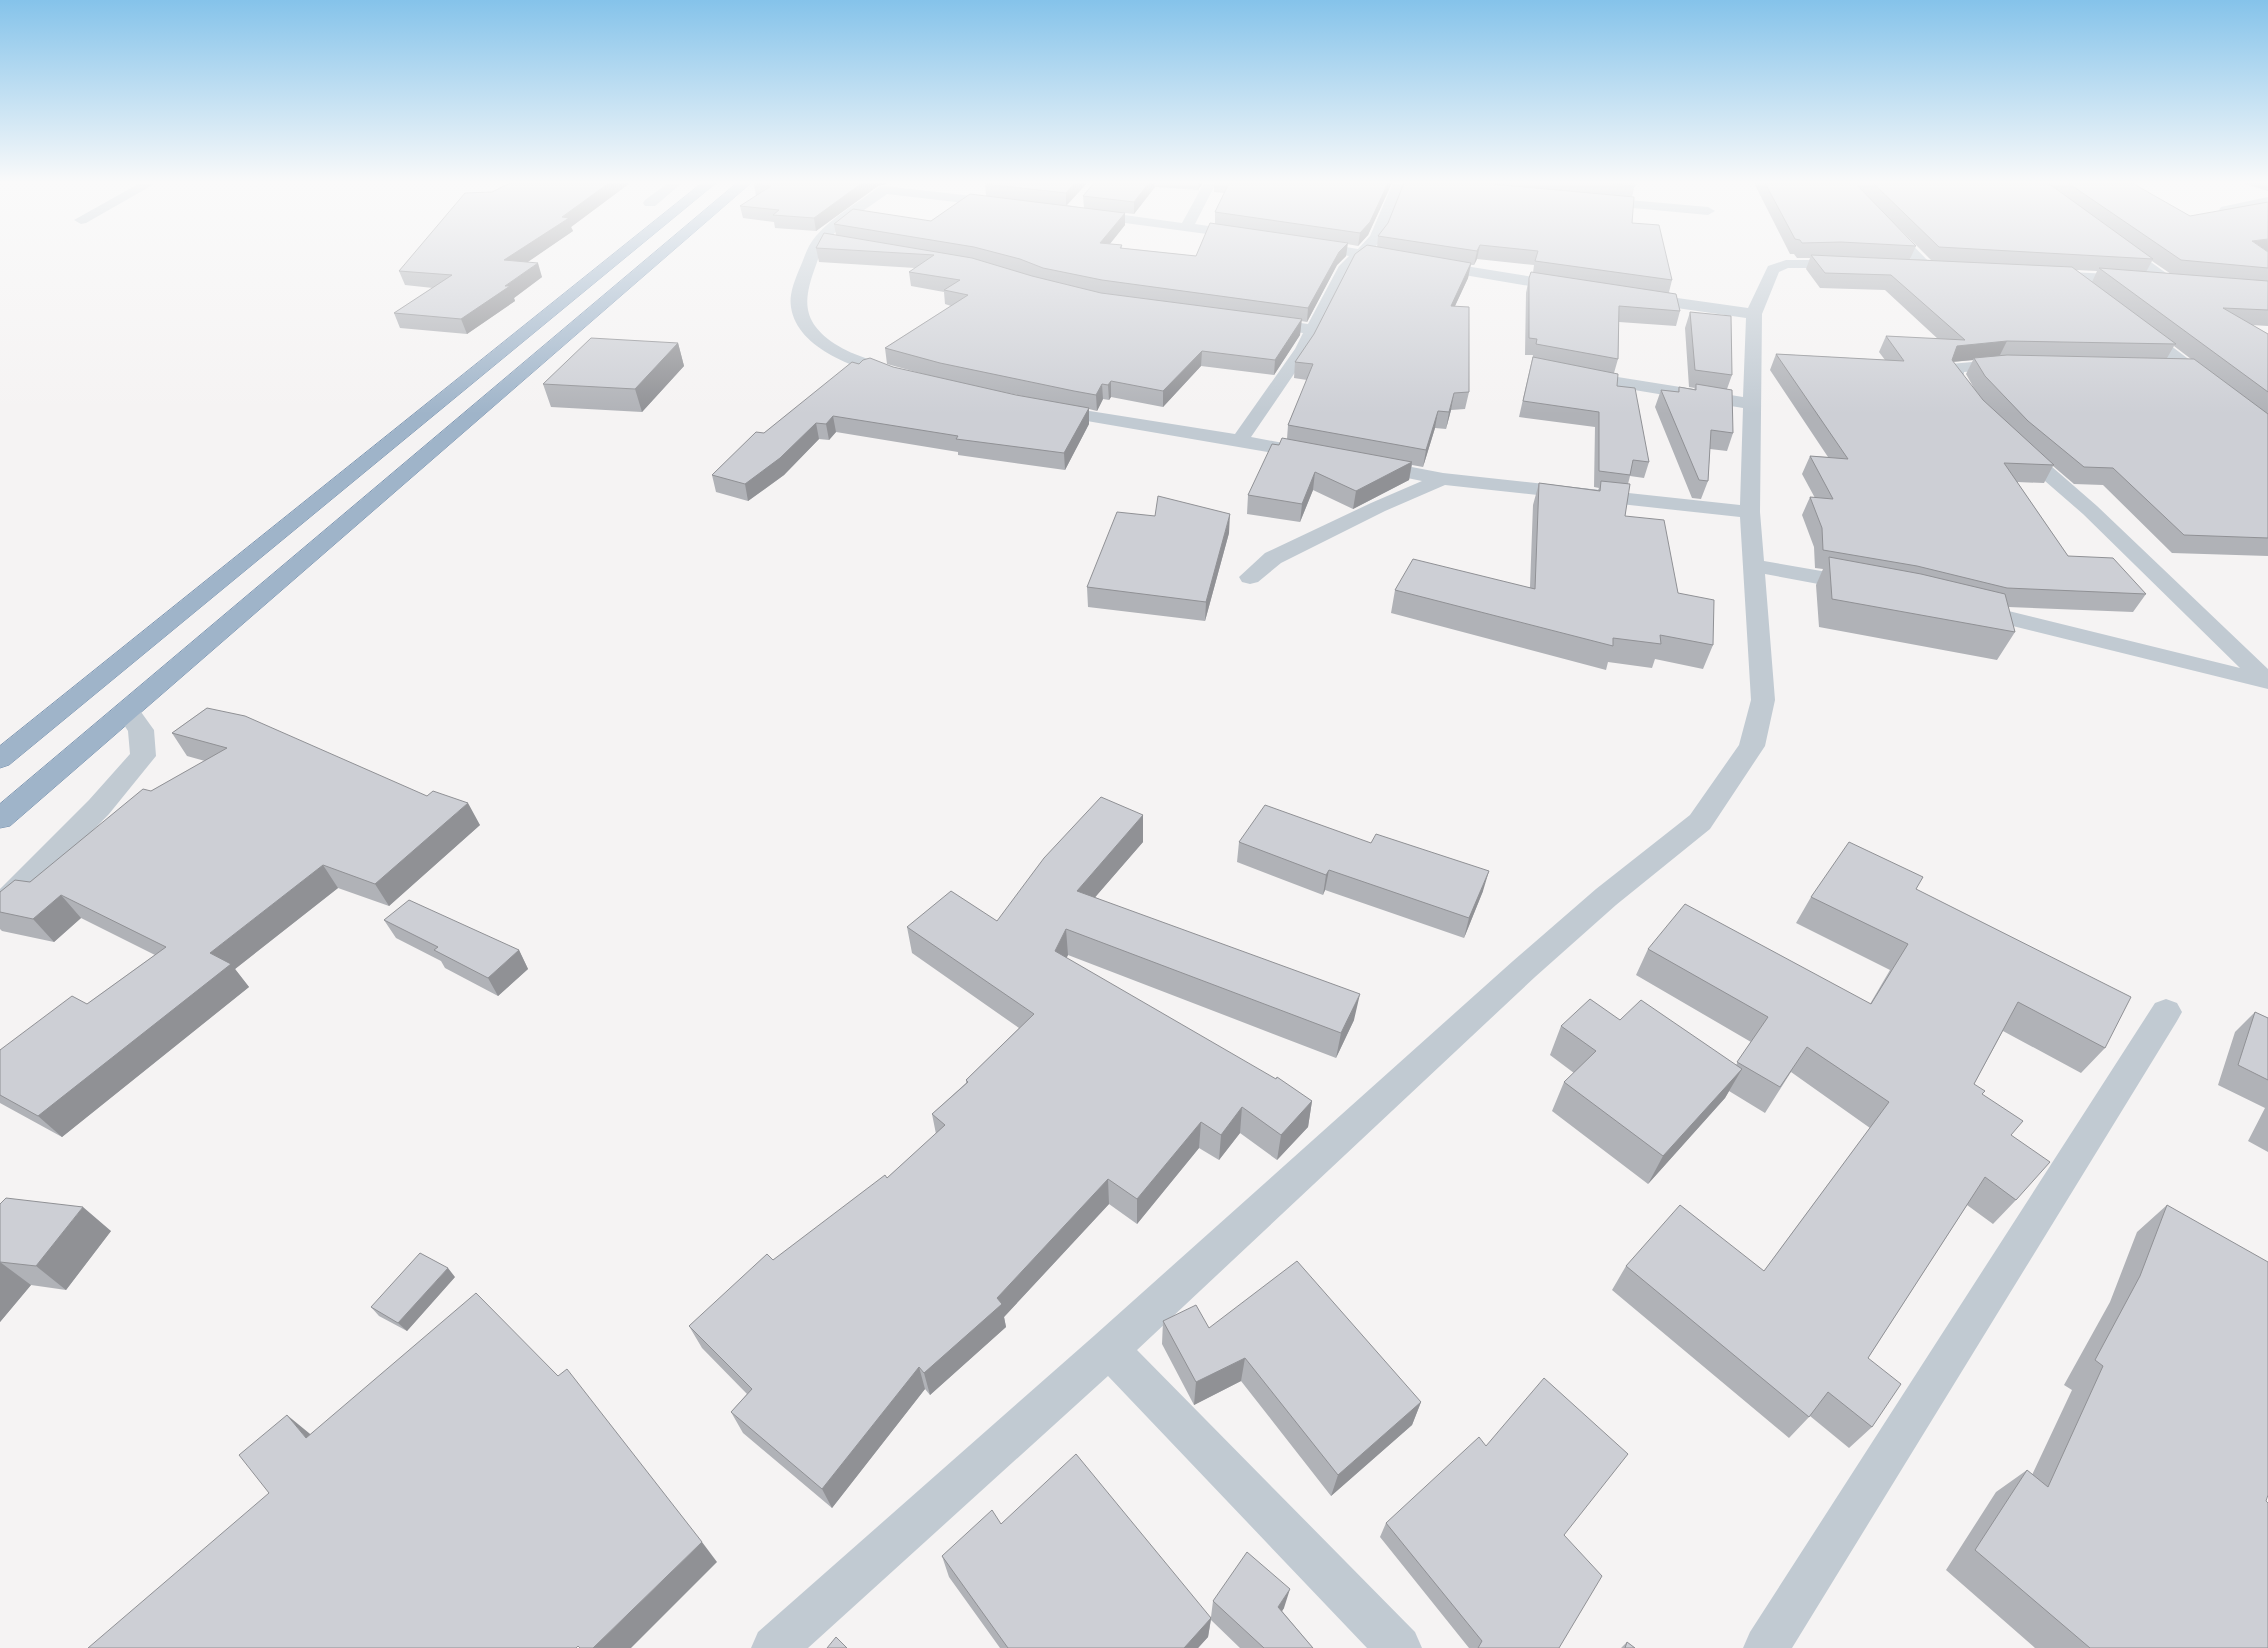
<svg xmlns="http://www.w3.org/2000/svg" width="2268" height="1648" viewBox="0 0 2268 1648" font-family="'Source Sans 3',sans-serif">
	<rect width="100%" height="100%" fill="#f5f3f3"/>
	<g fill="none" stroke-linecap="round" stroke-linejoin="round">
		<!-- trunk casing -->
		<g stroke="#7690ad" stroke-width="1">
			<path id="trunk" d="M702 183H716L9 765 0 768V746Z
				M737 183H751L10 826 0 828V804Z"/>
		</g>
		<!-- minor -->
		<path fill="#c1cad2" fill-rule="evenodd" d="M140 183H156L86 223 81 224 74 220Z
			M668 183H682L655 206H645L643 203 645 200Z
			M1204 183H1216L1195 224 1249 232 1251 235 1249 238 1244 239 1088 218 1081 214 1088 210 1182 223Z
			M1393 183H1439L1446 184 1447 187 1441 191 1404 187 1384 236 1372 251 1565 282 1570 284 1573 287 1570 290 1565 292 1364 258 1352 268 1311 349 1251 437 1315 449 1318 453 1315 457 1308 459 1052 415 1046 414 1043 410 1046 406 1052 405 1235 434 1295 349 1303 333 1264 328 1258 326 1256 323 1258 320 1264 318 1308 324 1339 266 1349 256 1309 249 1302 245 1309 241 1358 249 1370 236Z
			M1839 183H1852L1934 267 1936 270 1934 273H1924Z
			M884 186 999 199 1006 203 999 207 887 194C867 209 843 222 827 241 821 248 819 257 816 265 803 300 801 321 835 344 855 357 880 362 902 370L905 374 902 378 896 379C860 370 797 350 791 307 789 295 794 282 799 270 804 259 807 246 816 236 833 216 858 203 879 187Z
			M1595 197 1708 207 1715 211 1708 215 1590 204 1588 201Z
			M2268 197V205L2226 214 2219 210 2221 207Z
			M2118 241 2123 242 2173 278 2176 281 2173 284H2163L2113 248 2111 245Z
			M1786 260H1845L1852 264 1845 268H1788L1779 272 1762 314 1760 512 1764 561 1856 577 1864 579 1867 584 1864 589 1856 591 1765 574 1775 700 1765 746 1710 829 1616 905 1535 977 1137 1350 1415 1632 1422 1648H1367L1108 1376 808 1648H751L758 1632 1095 1335 1513 961 1596 889 1690 815 1739 745 1751 700 1740 517 1445 485 1385 511 1281 563 1258 582 1250 584 1242 582 1239 577 1265 553 1371 503 1422 481 1368 470 1365 466 1368 462 1375 460 1443 473 1740 505 1743 408 1580 381 1574 380 1571 376 1574 372 1580 371 1743 397 1746 318 1642 303 1637 301 1634 298 1637 295 1642 293 1748 308 1768 266Z
			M2048 271 2132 275 2137 277 2140 280 2137 283 2132 285 2043 278 2041 275 2043 272Z
			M2140 325 2146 327 2211 376 2214 380 2211 384H2199L2134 333 2132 330 2134 327Z
			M2006 359 2012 360 2014 364 2012 368 1964 372V377L1978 399 1975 403H1963L1946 377 1950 364Z
			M2021 444 2028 446 2097 506 2268 669V689L1968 615 1965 610 1968 605 1976 603 2240 668 2083 514 2014 454 2012 450 2014 446Z
			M127 703 136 705 154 730 156 756 109 814 10 915 0 918V889L89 800 130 754 128 731 115 711 118 705Z
			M2166 999 2177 1003 2182 1012 2177 1021 1792 1648H1743L1750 1632 2155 1003Z"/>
		<!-- trunk -->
		<use href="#trunk" fill="#9fb4c9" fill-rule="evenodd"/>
	</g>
	<!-- wall -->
	<path fill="#b0b2b7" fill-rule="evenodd" d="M510 183H630L571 227 573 231 527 262 542 277 514 298 515 301 467 334 400 328 394 313 433 288 405 285 399 271Z
		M1087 183 1067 205 1084 208 1083 196 1094 183H1203L1198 190 1155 187 1134 214 1125 213V225L1110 244 1122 245V248L1196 256 1215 224V212L1224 193 1214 192V183H1392L1368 235 1358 246 1347 244 1346 256 1337 265 1307 322 1301 321 1300 335 1274 375 1201 366 1163 407 1111 397 1109 400 1103 399 1097 411 1089 409V424L1065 470 958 455V452L836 432 829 440 819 439 784 475 748 501 716 492 712 475 764 433 859 364 893 367 927 375 887 364 885 348 951 306 945 304 944 292 911 286 909 272 915 268 819 262 816 248 836 235 834 224 931 221 986 196 985 184ZM992 390 1033 398 1016 395Z
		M1404 183H1635L1632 197V223L1672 280 1669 292 1680 311 1676 326 1619 322 1618 359 1614 373 1617 386 1649 462 1644 478 1630 476 1628 484 1625 516 1713 645 1703 669 1655 659 1652 668 1608 662 1606 670 1391 613 1395 590 1530 587 1533 505 1539 483 1598 490 1599 488 1594 487 1595 427 1519 417 1533 355H1525L1526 293 1529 278 1533 273 1534 265 1477 259 1474 265H1471L1468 278 1455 306 1469 392 1465 409 1451 410 1446 429 1435 428 1423 467 1412 465 1409 480 1353 509 1313 490 1300 522 1247 514 1248 495 1279 445 1287 439 1288 425 1307 380 1294 378 1295 362 1377 247 1378 236 1388 223Z
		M1754 183H2132L2268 268V326L2252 325 2268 334V556L2172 553 2103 485 2074 484 2053 466 2044 483 2017 482 2068 556 2146 594 2133 612 2008 607 2015 632 1997 660 1819 627 1816 585 1823 569 1815 568 1814 547 1802 515 1810 497 1815 498 1802 474 1810 456 1828 457 1770 370 1776 354 1885 360 1879 352 1886 336 1938 339 1885 290 1820 288 1806 269 1810 258H1797L1794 254H1790ZM1881 210 1931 260 1910 259 1916 246ZM2152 261 2171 274 2146 272ZM2076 270 2097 271 2092 282ZM2174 346 2191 359 2167 358ZM1973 360 1966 374 1975 390 1953 362Z
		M2242 183H2268V191Z
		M754 184H886L878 186 816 231 775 228 774 222 743 218 740 206 756 196Z
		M1690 312 1732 375 1727 389 1733 433 1727 451 1710 449 1708 481 1701 499 1692 498 1655 407 1661 390 1678 392 1679 387 1694 389 1695 388 1689 387 1685 328Z
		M678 343 684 366 642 412 551 407 543 384Z
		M1229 533 1205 621 1088 607 1087 587Z
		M207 708 480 825 389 906 338 888 235 969 249 987 62 1137 0 1103V1050L87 1004 155 955 81 918 54 942 2 931 0 929V892L30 882 151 791 205 761 187 756 172 733Z
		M1143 815V842L1095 897 1354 1020 1336 1058 1068 955 1066 958 1312 1101 1308 1127 1277 1160 1240 1133 1219 1160 1199 1148 1137 1224 1109 1204 1004 1317 1006 1327 930 1395 925 1389 832 1508 743 1433 731 1412 747 1394 702 1348 689 1326 773 1260 887 1178 936 1134 932 1114 966 1083V1080L1019 1028 912 953 907 927 997 921Z
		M1239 842 1483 891 1464 938 1325 890 1323 895 1237 862Z
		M1916 889 2105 1048 2081 1073 2003 1031 1974 1084 2011 1135 2016 1200 1993 1224 1967 1205 1868 1358 1872 1427 1849 1448 1810 1416 1789 1438 1612 1290 1626 1266 1764 1271 1870 1128 1791 1072 1765 1113 1729 1091 1725 1098 1648 1184 1552 1111 1564 1082 1574 1073 1550 1055 1561 1026 1736 1065 1751 1042 1636 975 1648 949 1870 1004 1890 970 1796 923 1811 897Z
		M384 920 519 950 528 969 498 996 445 968 441 961 396 938Z
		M2255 1012 2268 1018V1152L2248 1141 2265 1108 2218 1085 2235 1032Z
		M0 1204 111 1231 66 1290 31 1285 0 1322Z
		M2167 1205 2266 1501 2268 1648H2035L1946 1570 1996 1492 2027 1470 2032 1475 2072 1390 2064 1385 2110 1302 2137 1232Z
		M455 1277 407 1331 379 1316 371 1307Z
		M1163 1321 1209 1328 1421 1402 1412 1425 1331 1496 1241 1381 1194 1405 1162 1344Z
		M1386 1523 1565 1535 1559 1648H1469L1380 1537Z
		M1001 1524 1211 1617 1213 1601 1284 1608 1282 1611 1313 1648H1240L1211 1620 1208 1637 1198 1648H1000L949 1577 942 1556Z
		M1627 1642 1635 1648H1621Z"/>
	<!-- shaded-wall -->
	<path fill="#909195" d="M609 183H630L571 227 573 231 509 275 504 260Z
		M862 183H888L886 184 878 186 816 231 814 218Z
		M1075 183H1087L1066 206V193Z
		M1149 183H1155V187L1134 214V202Z
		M1198 183H1203L1198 190Z
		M1388 183H1392L1368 235 1358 246 1360 233Z
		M1125 213V225L1100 256V243Z
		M2268 239V252L2252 241Z
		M1348 243 1346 256 1337 265 1307 322 1308 308 1339 252Z
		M1480 245 1477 259 1474 265 1477 251Z
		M538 263 542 277 514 298 515 301 467 334 461 319 505 286Z
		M1471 263 1468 278 1448 321 1451 306Z
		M1302 319 1300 335 1274 375 1275 360Z
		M2007 341 1999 357 1974 358 1973 360 1950 362 1957 346Z
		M678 343 684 366 642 412 635 389Z
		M1202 351 1201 366 1163 407V391Z
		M1111 381V397L1109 400 1108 385Z
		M1102 384 1103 399 1097 411 1096 395Z
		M1454 393 1451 410 1446 429 1449 412Z
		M1089 408V424L1065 470 1064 453Z
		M1438 411 1435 428 1423 467 1426 450Z
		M833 416 836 432 829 440 826 424Z
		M816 423 819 439 784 475 748 501 745 484Z
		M1412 462 1409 480 1353 509 1356 491Z
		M1315 472 1313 490 1300 522 1302 504Z
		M1230 514 1229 533 1205 621 1206 602Z
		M468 803 480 825 389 906 375 884Z
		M1143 815V842L1078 917 1077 891Z
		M323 865 338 888 235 969 249 987 62 1137 38 1116 210 953Z
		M1329 870 1325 890 1323 895 1326 875Z
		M1489 871 1483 891 1464 938 1469 918Z
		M61 895 81 918 54 942 33 919Z
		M1066 929 1068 955 1057 978 1055 951Z
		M519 950 528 969 498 996 488 978Z
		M1360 994 1354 1020 1336 1058 1341 1033Z
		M1742 1069 1725 1098 1648 1184 1663 1156Z
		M1312 1101 1308 1127 1277 1160 1281 1135Z
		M1242 1107 1240 1133 1219 1160 1221 1135Z
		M1201 1122 1199 1148 1137 1224V1199Z
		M1108 1179 1109 1204 1004 1317 1006 1327 930 1395 924 1373 997 1298Z
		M83 1207 111 1231 66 1290 36 1266Z
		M0 1262 31 1285 0 1322Z
		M448 1268 455 1277 407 1331 398 1323Z
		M1245 1358 1241 1381 1194 1405 1196 1382Z
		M919 1367 925 1389 832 1508 822 1489Z
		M1421 1402 1412 1425 1331 1496 1338 1475Z
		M287 1415 315 1438H306Z
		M702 1542 717 1562 631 1648H593Z
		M1290 1589 1284 1608 1273 1625 1278 1607Z
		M1211 1618 1208 1637 1198 1648H1184Z"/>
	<!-- building -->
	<path fill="#cdcfd5" stroke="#909195" d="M510 183H609L562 217 569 218 504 260 538 263 505 286H510L461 319 394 313 452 275 399 271 465 193 492 192Z
		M756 183H862L814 218 773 215 779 210 740 206 771 186 754 184Z
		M986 183H1075L1066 193 985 184Z
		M1094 183H1149L1134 202 1083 196Z
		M1229 183H1388L1370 222 1360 233 1215 212Z
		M1404 183H1481L1634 197 1632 223 1659 225 1672 280 1535 261 1538 251 1480 245 1477 251 1378 236 1388 223Z
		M1603 183H1635V186Z
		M1765 183H1855L1916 246 1841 242 1802 243 1800 240 1795 239Z
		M1873 183H2048L2153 259 1939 247Z
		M2068 183H2132L2190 216 2268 202V239L2252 241 2268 252V268L2181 260Z
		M970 194 1125 213 1100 243 1122 245 1120 248 1196 256 1210 223 1348 243 1339 252 1308 308 1102 280 1043 268 1020 259 974 247 834 224 853 209 931 221Z
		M824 233 972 258 1032 276 1101 293 1302 319 1275 360 1202 351 1163 391 1111 381 1108 385 1102 384 1096 395 1074 391 940 363 885 348 968 295 944 290 960 280 909 272 934 255 816 248Z
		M1367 245 1471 263 1451 306 1469 307V392L1454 393 1449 412 1438 411 1426 450 1288 425 1313 364 1295 362 1314 334 1355 254Z
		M1811 255 2072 267 2176 344 2007 341 1957 346 1952 360 1983 400 2054 465 2004 463 2068 556 2113 558 2146 594 2007 588 1917 566 1823 550 1822 528 1810 497 1833 499 1810 456 1848 459 1776 354 1904 361 1886 336 1965 340 1891 275 1825 273Z
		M2099 268 2268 281V310L2223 308 2268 334V392Z
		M1531 272 1676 294 1680 311 1619 306 1618 359 1536 344 1537 339 1529 338V278Z
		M1690 312 1731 316 1732 375 1695 370Z
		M591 338 678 343 635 389 543 384Z
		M2007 355 2194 359 2268 414V538L2184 535 2113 468 2084 467 2028 421 1985 376 1974 358Z
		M1533 357 1618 374 1617 386 1635 388 1649 462 1633 460 1630 475 1599 471V412L1523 401Z
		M870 358 893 367 1016 395 1089 408 1064 453 956 439 958 436 833 416 826 424 816 423 780 458 745 484 712 475 756 432 764 433 852 362 859 364 863 360Z
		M1696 384 1732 390 1733 433 1711 430 1708 481 1699 480 1661 390 1679 392V387L1696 390Z
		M1282 438 1412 462 1356 491 1315 472 1302 504 1248 495 1272 444 1279 445Z
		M1601 481 1630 484 1625 516 1664 520 1678 593 1714 600 1713 645 1660 635 1661 644 1613 638V646L1395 590 1413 559 1535 589 1539 483 1600 491Z
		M1158 496 1230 514 1206 602 1087 587 1117 512 1155 516Z
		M1829 557 1921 574 2005 594 2015 632 1832 599Z
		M207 708 245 716 427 796 433 791 468 803 375 884 323 865 210 953 231 964 38 1116 0 1095V1050L72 996 87 1004 166 947 61 895 33 919 0 912V892L15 880 30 882 143 789 151 791 227 748 172 733Z
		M1101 797 1143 815 1077 891 1360 994 1341 1033 1066 929 1055 951 1276 1079 1277 1077 1312 1101 1281 1135 1242 1107 1221 1135 1201 1122 1137 1199 1108 1179 997 1298 1002 1304 924 1373 919 1367 822 1489 731 1412 752 1389 689 1326 767 1254 773 1260 885 1175 887 1178 945 1125 932 1114 968 1082 966 1080 1034 1014 907 927 951 891 997 921 1044 858Z
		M1265 805 1371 843 1376 834 1489 871 1469 918 1329 870 1326 875 1239 842Z
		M1849 842 1923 877 1916 889 2131 997 2105 1048 2018 1002 1974 1084 1985 1091 1982 1094 2023 1121 2011 1135 2050 1162 2016 1200 1985 1177 1868 1358 1901 1384 1872 1427 1828 1392 1809 1417 1626 1266 1680 1205 1764 1271 1889 1102 1807 1047 1780 1087 1737 1062 1768 1017 1648 949 1685 904 1871 1004 1908 944 1811 897Z
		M409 900 519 950 488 978 434 950 438 947 384 920Z
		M1590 999 1620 1020 1641 1000 1742 1069 1663 1156 1564 1082 1596 1051 1561 1026Z
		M2255 1012 2268 1018V1080L2238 1065Z
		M6 1198 83 1207 36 1266 0 1262V1204Z
		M2167 1205 2268 1262V1495L2266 1501 2268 1503V1648H2090L1975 1550 2027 1470 2048 1487 2103 1366 2095 1360 2140 1276Z
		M420 1253 448 1268 398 1323 371 1307Z
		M1297 1261 1421 1402 1338 1475 1245 1358 1196 1382 1163 1321 1196 1305 1209 1328Z
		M476 1293 558 1376 567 1369 702 1542 593 1648H580L578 1646 576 1648H88L269 1493 239 1455 287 1415 306 1438Z
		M1544 1378 1628 1454 1564 1535 1602 1576 1559 1648H1478L1482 1641 1386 1523 1479 1437 1486 1446Z
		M1076 1454 1211 1618 1184 1648H1008L942 1556 992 1510 1001 1524Z
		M1247 1552 1290 1589 1278 1607 1313 1648H1264L1213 1601Z
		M836 1637 847 1648H827Z
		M1627 1642 1635 1648H1625Z"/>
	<!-- sky -->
	<linearGradient id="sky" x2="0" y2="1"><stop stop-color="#85c3ea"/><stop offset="0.44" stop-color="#fafafa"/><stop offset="1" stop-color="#fafafa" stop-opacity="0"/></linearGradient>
	<rect width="2268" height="414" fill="url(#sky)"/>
</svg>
